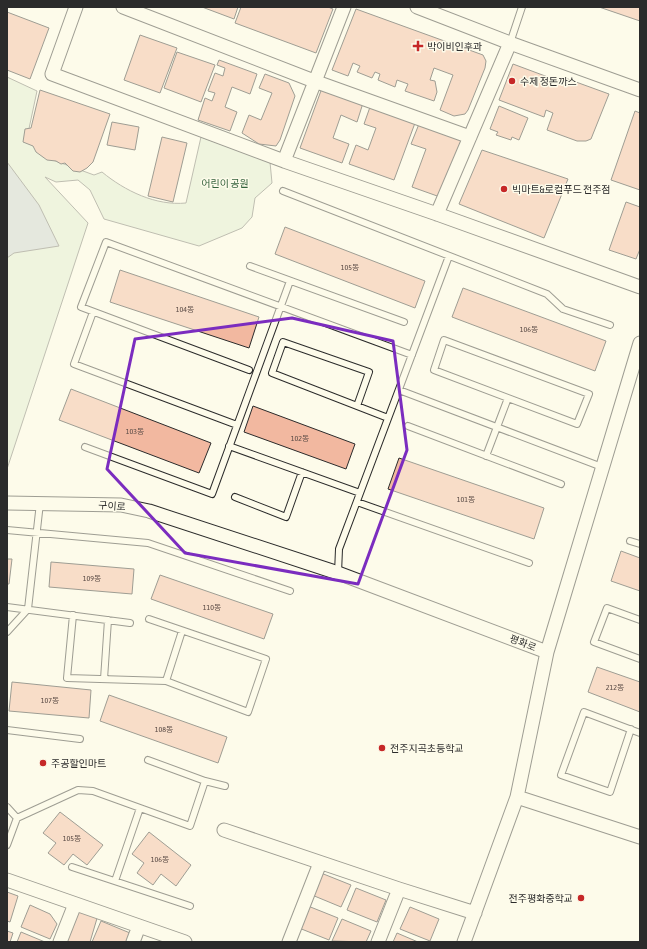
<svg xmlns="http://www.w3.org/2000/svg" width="647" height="949" viewBox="0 0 647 949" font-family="'Asap Condensed','Noto Sans KR',sans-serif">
	<rect width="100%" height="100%" fill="#fdfbea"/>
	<!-- green -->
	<path fill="#deebd1" stroke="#74746e" d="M7 77 37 91 27 138 42 156 94 175 102 172C125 191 156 206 186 203L201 137 270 162 272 183 255 198 252 217 242 228 199 246 104 219 90 190 78 180 56 182 45 177 88 223 7 469Z"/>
	<!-- water -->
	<path fill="#c7d0d0" stroke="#74746e" d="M7 162 39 205 59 246 14 253 7 258Z"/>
	<!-- building -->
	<path fill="#f2b8a0" stroke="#2b2b2b" d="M202 7H238L234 19Z
		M241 7H328L333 9 316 53 235 23Z
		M599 7H640V21Z
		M356 9 483 55 486 61 485 68 468 110 465 114 454 116 440 110 453 75 434 68 430 80 435 81 437 92 434 101 405 91 408 84 397 80 395 87 378 80 380 74 375 72 372 78 357 72 360 66 353 63 348 76 332 70Z
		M7 12 49 28 30 79 7 70Z
		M140 35 177 48 160 93 124 80Z
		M177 52 215 65 201 102 164 88Z
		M219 60 257 74 250 94 232 87 225 107 237 112 230 131 198 120 205 98 212 101 215 93 208 91 215 73 223 76 225 68 217 65Z
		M513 64 564 83 565 78 609 94 591 139 586 141H577L547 130 553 113 546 110 544 117 499 100Z
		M265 74 289 83 295 96 280 140 276 146 259 144 242 133 249 115 261 120 272 93 259 88Z
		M322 88 363 103 357 122 341 115 333 138 349 144 342 163 300 148Z
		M40 90 110 114 93 162 87 168 80 172 73 171 65 163 61 164 56 161 47 160 36 152 33 146 23 142 25 129 31 128Z
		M499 106 528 118 519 140 512 137 511 140 496 135 498 132 490 129Z
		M370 107 415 123 394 180 349 164 356 145 368 150 376 128 364 124Z
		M635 111 640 113V190L611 180Z
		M112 122 139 127 135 150 107 145Z
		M419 124 462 140 440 197 412 187 426 149 411 144Z
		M162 137 187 143 173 202 148 196Z
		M482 150 568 179 544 238 459 204Z
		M626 202 640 207V249L636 259 609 250Z
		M285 227 425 281 415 308 275 254Z
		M120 270 259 317 249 348 110 302Z
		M463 288 606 341 595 371 452 317Z
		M71 389 211 443 199 473 59 420Z
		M253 406 355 444 346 469 244 432Z
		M399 458 544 508 534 539 388 489Z
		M621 551 640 558V591L611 581Z
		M7 559H12L9 584H7Z
		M51 562 134 569 132 594 49 587Z
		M160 575 273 614 264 639 151 599Z
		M597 667 640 682V712L588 692Z
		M12 682 91 690 89 718 9 711Z
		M109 695 227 737 218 763 100 721Z
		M60 812 103 845 87 865 73 854 64 865 48 853 56 843 43 833Z
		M149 832 191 865 176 886 161 874 153 885 137 873 144 863 132 854Z
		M321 873 351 885 341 907 312 895Z
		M356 888 386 900 377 922 347 910Z
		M7 892 18 896 10 922 7 921Z
		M30 905 50 914 57 924 50 939 21 927Z
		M308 906 338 918 329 940 299 928Z
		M410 907 439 919 430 941 400 929Z
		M84 910 98 915 90 942H67L63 940 74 914Z
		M342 919 371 931 366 942 332 941Z
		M101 921 130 933 127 942H92Z
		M7 931 13 933 10 942H7Z
		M21 932 45 942H17Z
		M397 933 418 942H393Z"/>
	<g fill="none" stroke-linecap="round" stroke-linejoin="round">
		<!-- service casing -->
		<g stroke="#2b2b2b" stroke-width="8">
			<path id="service" d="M510 43 522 7
				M283 191 547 294 563 309 610 325
				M250 266 404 322
				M93 312 74 364 237 425
				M444 340 589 394 577 424 434 370Z
				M249 370 81 307 106 242 412 355
				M399 390 602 467
				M357 406 369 372 283 342 272 373 388 418
				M408 426 561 484
				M229 446 360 493
				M85 447 212 494 290 281
				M486 456 508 398
				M235 497 286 517 302 472
				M357 502 529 563
				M7 530 148 543 290 591
				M630 541 640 544
				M338 573 339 549 449 256
				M7 607 130 623
				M73 615 67 678 166 681 248 712 266 659 149 619
				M640 620 607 608 594 642 640 659
				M7 632 28 609 40 503
				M104 679 108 620
				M166 681 182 631
				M631 729 610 792 561 775 584 712 640 733
				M7 730 80 739
				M148 760 205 781 225 786
				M7 807 17 818 7 845
				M17 818 78 790 93 791 190 826 205 781
				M72 867 190 906
				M115 881 140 808"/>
		</g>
		<!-- minor casing -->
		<g stroke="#2b2b2b" stroke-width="15">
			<path id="minor" d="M76 7 52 74 284 161 437 214 640 287
				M123 7 314 81 470 137
				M417 7 510 43 640 90
				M284 161 344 7
				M437 214 510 43
				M7 503 121 505 149 511 338 573 547 652
				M517 797 640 837
				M224 830 399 889 475 913
				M7 880 185 942
				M60 942 75 904
				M133 942 139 926
				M289 942 320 863
				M378 942 399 889
				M464 942 517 797 547 652 640 343"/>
		</g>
		<!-- service -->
		<use href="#service" stroke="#fdfbea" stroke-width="6"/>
		<!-- minor -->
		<use href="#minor" stroke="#fdfbea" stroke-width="13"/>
	</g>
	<!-- marked area -->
	<path d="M0 0H647V949H0ZM292 318 393 341 407 450 358 584 185 553 107 469 135 339Z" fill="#fdfbea" fill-opacity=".55" fill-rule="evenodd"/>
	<path fill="none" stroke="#7b2cbf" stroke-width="3" stroke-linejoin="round" d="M292 318 393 341 407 450 358 584 185 553 107 469 135 339Z"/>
	<!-- markers -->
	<g fill="#c62828" stroke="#fdfbea" stroke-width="1.5">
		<path d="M416 40h4v4h4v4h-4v4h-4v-4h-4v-4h4z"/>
		<circle cx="512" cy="81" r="4"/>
		<circle cx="504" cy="189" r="4"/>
		<circle cx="382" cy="748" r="4"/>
		<circle cx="43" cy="763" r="4"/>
		<circle cx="581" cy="898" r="4"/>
	</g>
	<g text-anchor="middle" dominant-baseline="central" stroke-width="3" stroke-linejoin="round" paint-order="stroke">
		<!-- number labels -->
		<g font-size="8" fill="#5d4e48">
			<text x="350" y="267">105동</text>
			<text x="185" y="309">104동</text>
			<text x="529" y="329">106동</text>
			<text x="135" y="431">103동</text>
			<text x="300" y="438">102동</text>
			<text x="466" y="499">101동</text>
			<text x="92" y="578">109동</text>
			<text x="212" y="607">110동</text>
			<text x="615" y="687">212동</text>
			<text x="50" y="700">107동</text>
			<text x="164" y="729">108동</text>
			<text x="72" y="838">105동</text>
			<text x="160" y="859">106동</text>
		</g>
		<!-- poi labels -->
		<g font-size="10" fill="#2b2b2b" stroke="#fdfbea" text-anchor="start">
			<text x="427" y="46">박이비인후과</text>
			<text x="520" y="81">수제 정돈까스</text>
			<text x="512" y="189">빅마트&amp;로컬푸드 전주점</text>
			<text x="390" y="748">전주지곡초등학교</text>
			<text x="51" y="763">주공할인마트</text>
			<text x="573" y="898" text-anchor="end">전주평화중학교</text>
		</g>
		<!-- park labels -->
		<g font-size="10" fill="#34623c" stroke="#fdfbea">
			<text x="225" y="183">어린이 공원</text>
		</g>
		<!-- street labels -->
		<g font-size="10" fill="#2b2b2b" stroke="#fdfbea">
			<text transform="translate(112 506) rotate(4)">구이로</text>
			<text transform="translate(523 643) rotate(21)">평화로</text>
		</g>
	</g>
	<!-- border -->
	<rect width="647" height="949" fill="none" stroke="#2b2b2b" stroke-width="16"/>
</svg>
